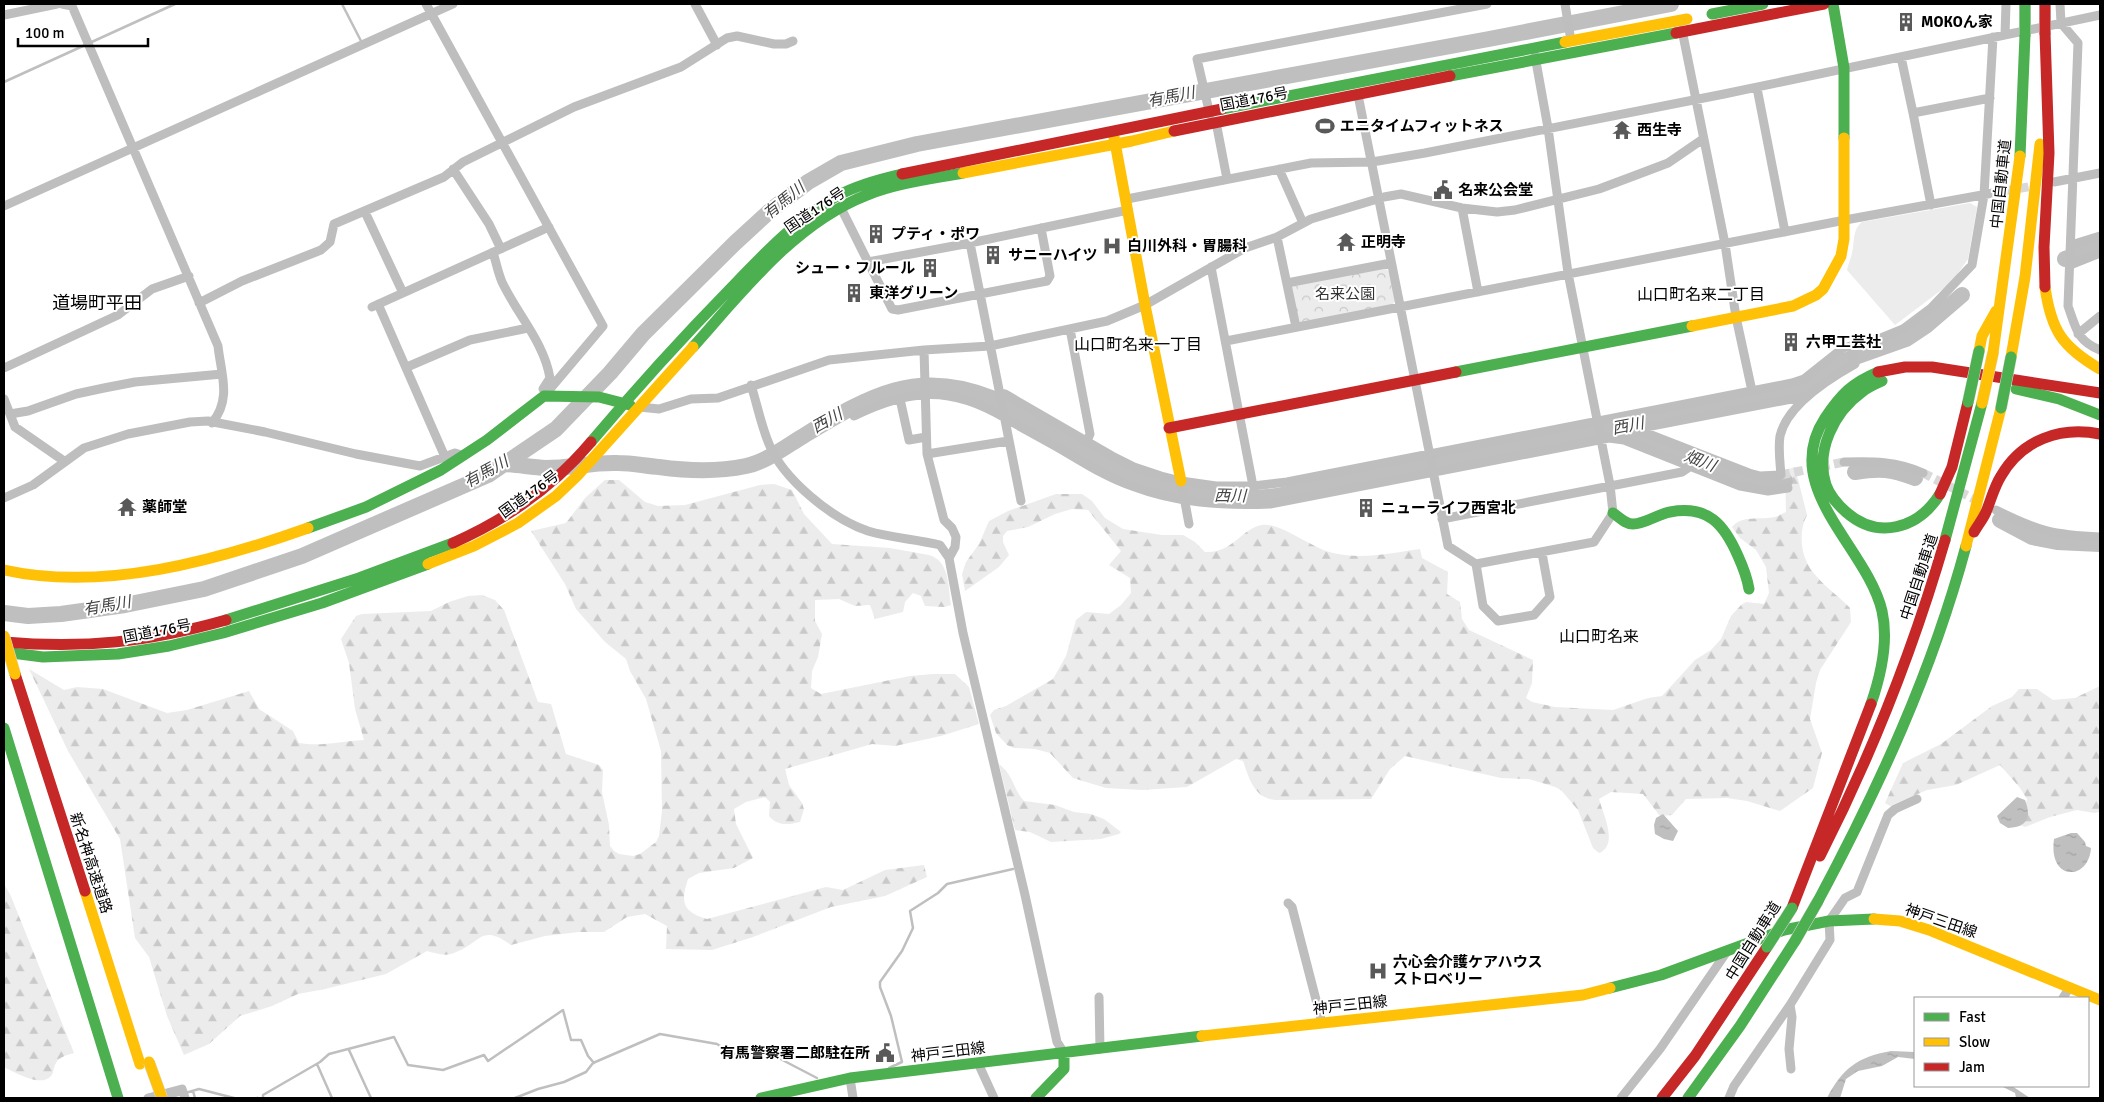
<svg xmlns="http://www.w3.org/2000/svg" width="2104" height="1102" viewBox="0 0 2104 1102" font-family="Signika,'Noto Sans JP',sans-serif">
	<defs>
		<pattern id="forest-firs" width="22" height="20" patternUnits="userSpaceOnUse" patternTransform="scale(1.25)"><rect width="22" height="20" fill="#ececec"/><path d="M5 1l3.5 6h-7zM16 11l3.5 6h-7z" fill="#c9c9c9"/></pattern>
		<pattern id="park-crowns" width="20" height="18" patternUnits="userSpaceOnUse" patternTransform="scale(1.25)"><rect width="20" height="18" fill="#ececec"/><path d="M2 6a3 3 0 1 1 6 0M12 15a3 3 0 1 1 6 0" fill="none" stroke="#c9c9c9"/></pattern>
		<pattern id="water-ripples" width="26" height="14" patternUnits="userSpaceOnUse" patternTransform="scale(1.25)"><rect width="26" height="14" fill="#bfbfbf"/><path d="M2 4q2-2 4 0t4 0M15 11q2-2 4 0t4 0" fill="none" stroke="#a2a2a2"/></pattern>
	</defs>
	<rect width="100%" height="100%" fill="#fff"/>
	<!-- forest -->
	<path fill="url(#forest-firs)" d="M1795 467 1807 515C1802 525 1801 534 1802 545 1805 575 1831 588 1850 608L1851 622 1820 670 1816 683 1810 719 1822 753 1813 788 1780 811 1747 801 1727 798 1686 799 1672 815 1660 816 1643 794 1611 792 1599 799C1603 814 1619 845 1599 853L1593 848 1578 810 1561 790 1555 787 1529 779 1501 778 1405 756 1390 769 1371 799 1275 800C1254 798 1249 778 1243 761L1236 759 1187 787 1142 790 1106 788 1073 778 1050 753 1035 749 1014 748 1007 745 996 733 990 715 994 710 1006 706 1053 679 1066 656 1076 620 1086 612 1109 614 1121 605 1131 593 1130 578 1109 565 1121 551 1088 510 1072 509 1055 514 1028 527 1007 531 1003 536V542L1009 555 999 567 965 591 962 574 966 562 979 544 989 521 1008 511 1056 494H1082L1092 501 1105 518 1123 529 1162 535H1183L1195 542 1205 552C1232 554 1242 528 1262 525 1280 522 1313 549 1333 553 1362 560 1391 553 1420 549L1422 558 1448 572 1447 594 1460 602 1462 619 1469 630 1533 660 1532 683 1526 698 1532 702 1555 707 1613 710 1648 698 1662 696 1695 660 1711 650 1721 639 1731 616 1741 605 1746 602 1764 604 1769 593 1766 567 1756 550 1740 538 1732 527C1741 515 1761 520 1775 517 1778 516 1782 514 1786 512L1785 470Z
		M605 480H619L645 502 658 506 685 505 760 485 774 484 792 490 804 514 832 544 890 548 929 555C950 561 948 587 951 605L944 607 925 606 921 596 913 593 905 602 903 612 875 619 870 605 855 606 839 599 815 600V621L822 634 818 657 812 671 811 688 821 694 910 676 933 674H955L969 687 979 724 941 736 895 746 872 744 785 769 789 785 802 803 804 809 800 822C788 825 777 826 769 816L770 802 765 797 746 802 734 809 736 824 753 858 734 868 699 873 688 879C680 903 683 912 707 919L826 887 843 890 885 870 924 865 927 877 885 896 831 907 753 937 712 950 666 949 667 926 645 914 627 917 604 932H579L545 936 511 945C480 923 482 943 454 953 445 957 435 953 427 951L386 974 325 989 298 994 272 1006 240 1016 209 1044 184 1055 167 1016 149 957 135 938 120 839 68 751 29 669 64 690 77 687 103 689 167 713 187 710 249 691 259 709 293 731 299 743C320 747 342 741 364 740L355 709 349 663 341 639 356 616 362 614 431 611 449 602 468 596 482 595 495 600 504 610 538 702 551 704 566 754 599 765 603 770 602 792 609 825 610 846 614 851 619 854 633 856 640 854 656 842 659 836 662 811 661 751 646 699 630 671 626 659 605 642 576 609 565 584 531 531 566 523 585 498Z
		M2100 686V812L2094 813 2077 810 2050 817 2025 827 2020 825 2027 799 2020 788 2000 765 1956 785 1927 790 1890 806 1885 803 1903 763 1941 744 1992 706 2012 697 2019 689H2037L2053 700 2075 698Z
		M999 764C1014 776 1013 789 1024 801L1055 805 1074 812 1091 814 1104 819 1121 832 1119 834 1101 839 1051 842 1030 832 1015 830Z
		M4 884 10 894 74 1053C64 1056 57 1057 54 1068 53 1071 53 1074 51 1076 41 1088 14 1072 4 1067Z"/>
	<!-- park -->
	<path fill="url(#park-crowns)" d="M1382 267 1389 271 1395 301 1392 305 1301 323 1297 319 1291 288 1294 284Z"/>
	<!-- garden -->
	<path fill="#ececec" d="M1970 203 1977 207 1968 259 1952 282 1895 325 1847 270C1848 264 1851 259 1852 253 1855 241 1852 230 1862 222Z"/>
	<!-- water -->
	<path fill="url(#water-ripples)" d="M2017 797 2025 800C2032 818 2027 827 2008 828L2000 823 1997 816Z
		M1663 814 1678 831 1673 841 1664 839 1655 834 1654 825 1656 818Z
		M2071 833H2077L2085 842 2086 846 2091 848C2089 881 2048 882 2054 839Z
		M1891 1051 1915 1052V1059L1898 1057 1882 1066 1858 1071 1846 1079 1840 1098H1827C1842 1069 1857 1057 1891 1051Z
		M2001 1086H2012L2030 1098H2016L2015 1093Z"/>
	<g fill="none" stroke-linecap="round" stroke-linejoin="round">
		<!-- stream -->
		<path stroke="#bfbfbf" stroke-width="2.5" d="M342 4 361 41
			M4 82 175 4
			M349 1050 371 1098
			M317 1064 332 1098
			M889 1068 902 1062 891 1016 880 987V982L902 951 913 928 910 911 938 893 947 884 1013 869
			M193 1091 195 1098
			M168 1098 199 1089 234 1098
			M257 1098H258
			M263 1098V1095L320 1062 329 1054 394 1037 408 1065 443 1070 484 1055 488 1061 563 1010 571 1040H581L588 1056 594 1063
			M515 1098 538 1089 564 1082 586 1072 593 1063 660 1034 717 1044 733 1054 767 1052 817 1078"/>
		<!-- river -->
		<path stroke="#bfbfbf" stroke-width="16" d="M2065 259 2100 248
			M1617 429 1675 453 1744 478 1756 482 1785 481
			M504 464C518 465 532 467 546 468 570 468 594 462 618 463 632 463 646 466 659 467 688 471 718 472 746 466 765 462 784 448 800 438 866 398 915 366 994 399L1117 471 1146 481 1197 495 1257 498 1277 496 1801 391 1844 361 1906 339 1927 325 1962 295
			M1855 472C1881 468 1890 469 1915 478
			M2000 520 2032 537 2057 542 2100 544
			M4 613 28 616 61 614 125 605 204 589 302 556 488 475 556 429 610 373 643 334 735 243 771 210 808 182 841 163 917 144 1489 39 1671 4"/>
		<!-- street-tunnel -->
		<path stroke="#d9d9d9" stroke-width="9" stroke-dasharray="9 4.5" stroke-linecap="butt" d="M1993 193 2039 185
			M1923 473 1980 502
			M1781 475 1844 462"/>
		<!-- street -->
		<path stroke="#bebebe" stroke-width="9" d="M62 4 72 6 218 346C221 374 232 399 212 423
			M426 4 603 326 544 396
			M695 4 717 45
			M1565 4 1571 41
			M2060 4 2061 23 2078 43 2068 306C2076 328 2077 341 2100 350
			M4 15 57 4
			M1682 30 1725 244 1736 317 1752 391
			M2005 35 2006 4
			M1901 57 1913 113
			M1757 88 1785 232
			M1358 95 1448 546 1476 564 1594 542 1613 513 1610 485 1568 273 1548 128 1535 56
			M1210 115 1197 59 1487 4
			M1216 122 1227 179
			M453 169 489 224 501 249
			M1279 169 1303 223
			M2054 182 2100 173
			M1127 199 1311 163 1372 162 1425 153 1724 94 2100 15
			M1931 205 1913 113 1990 98
			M4 206 453 4
			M841 208 868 262 970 243 1128 210
			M1462 208 1478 292
			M365 212 403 293
			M1277 237 1296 327
			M970 243 1021 501
			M2071 245 2100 236
			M493 252C496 262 498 273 502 282 517 314 544 342 550 378L543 389
			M868 262 892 309 898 310 1047 281 1050 276 1041 228
			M2070 265 2100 253
			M1211 267 1253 486
			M1287 283 1391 263
			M199 303 242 281 321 250 330 242 334 224 444 177 463 162 574 107 681 67 727 38 737 36 774 44H786L793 41
			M378 304 445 457
			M372 307 549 227
			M1070 329 1090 434 1087 441
			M2078 334 2100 316
			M1226 341 1845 220 1993 193
			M924 350 927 454 944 520 952 528 956 537 955 547 949 558
			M407 367 470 340 528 328
			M4 368 118 315 152 289 189 276
			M751 385C757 404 761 425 769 444 783 479 832 519 868 531 891 538 916 539 940 545L949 558 963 633 1025 895 1057 1042 1064 1053
			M999 393 1005 394 1112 456 1134 467 1161 476 1181 481 1216 486H1253L1287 482 1792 383 1804 379 1843 348 1881 338 1903 329 1931 308 1972 265 1984 195 1993 37
			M4 399 15 427 64 461
			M900 399 909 440 926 437
			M639 407 659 409 691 399 718 398 829 360 924 350 990 346 1107 321 1145 305 1245 248 1277 237 1311 219 1384 197 1401 194 1462 208 1497 212 1515 210 1599 189 1639 174 1668 163 1703 139
			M10 414 28 411 76 394 104 388 135 382 222 374
			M854 416C909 389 950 385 1005 418 1024 429 1045 440 1064 451 1086 464 1108 478 1132 486 1177 503 1222 506 1270 504L1609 438 1624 440 1740 486 1768 491 1788 488
			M1641 431 1749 473 1760 476 1781 475C1780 462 1778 449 1780 436 1787 405 1830 378 1855 364L1851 346
			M1641 431V428L1807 396
			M927 454 1008 441
			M1844 462C1872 461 1897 461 1923 473
			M1181 481 1189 524
			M4 498 33 485 84 448 128 434 190 422 208 421 265 432 356 454 420 466 455 453 464 456
			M1996 510C2038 531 2053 535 2100 537
			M1442 519 1682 472 1691 466 1697 454
			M1476 564 1483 606 1498 621 1534 615 1550 597 1542 553
			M1288 903 1292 907 1322 1023
			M1099 997 1100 1049
			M2063 998 2069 988
			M1790 1005 1792 1017 1789 1049 1791 1069
			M978 1063 994 1098
			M850 1078 853 1098
			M148 1098 182 1089 185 1098
			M1621 1098 1660 1049 1728 950
			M1729 1098 1734 1086 1790 1005 1830 940 1829 921 1845 898 1857 892 1888 815 1895 809 1917 799"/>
		<!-- fast -->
		<path stroke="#4caf50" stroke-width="11" d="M1833 4 1844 68V138
			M1712 14 1763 4
			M1450 76 1676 33
			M1222 109 1565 42
			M2020 156 2025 35
			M693 347C743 291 795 223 867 195 897 183 931 179 963 173
			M1456 372 1692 326
			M1882 381C1875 384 1868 387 1862 392 1834 412 1815 451 1826 485 1830 496 1838 505 1846 512 1878 540 1918 529 1940 494
			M2016 389 2059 399 2100 415
			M591 442C635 390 681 339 729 290 762 256 795 220 837 196 857 185 880 179 902 174
			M1613 513C1619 517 1625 524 1633 524 1645 524 1658 514 1670 512 1708 505 1724 524 1738 556 1743 567 1747 577 1749 589
			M308 528 366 507 441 470 487 440 544 396 599 397 630 405
			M1945 540 1982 403
			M226 620 359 578 453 543
			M4 652 43 657 118 654 169 646 223 633 322 603 428 564
			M1871 704C1881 675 1889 642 1882 611 1867 547 1779 488 1825 418 1841 394 1852 383 1878 372
			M4 728 118 1098
			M1818 901C1879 787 1932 672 1966 546
			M1610 988 1661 975 1784 930 1829 921 1874 919
			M761 1098 850 1078 1202 1036
			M1036 1098 1064 1069V1053
			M1688 1098 1740 1026 1795 941"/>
		<!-- slow -->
		<path stroke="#ffc107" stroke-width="11" d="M1565 42 1687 19
			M1114 137 1145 305 1181 481
			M963 173 1132 141 1174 131
			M2045 287C2051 330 2062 347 2100 369
			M1692 326 1793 306 1816 295 1823 289 1841 256 1844 239V138
			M1979 351 1982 336 1996 311
			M1993 353 2020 156
			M2011 357 2025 277 2040 144
			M1966 546 2001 408
			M428 564 474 546 518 523 556 496 577 476 693 347
			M4 570C103 592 215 561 308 528
			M85 891 140 1064
			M1874 919 1900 921 1929 930 2100 1000
			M1202 1036 1583 995 1610 988"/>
		<!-- jam -->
		<path stroke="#c62828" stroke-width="11" d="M1676 33 1824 4
			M2045 33 2049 153 2044 247 2045 287
			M1174 131 1450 76
			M902 174 1222 109
			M1878 372 1905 367H1932L2100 393
			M1169 428 1456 372
			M1940 494 1952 467 1968 402
			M1974 532C1978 525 1983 519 1986 512 1991 500 1994 487 2001 476 2022 440 2060 426 2100 434
			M453 543C505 520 554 486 591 442
			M4 642C85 649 148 642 226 620
			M15 674 85 891
			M1820 856C1872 754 1913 650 1945 540
			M1792 908 1871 704
			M1662 1098 1695 1056 1767 947"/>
		<!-- fast-bridge casing -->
		<g stroke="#dbdbdb" stroke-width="12" stroke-linecap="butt">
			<path id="fast-bridge" d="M2025 4V35
				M1968 402 1979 351
				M2001 408 2011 357
				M1795 941 1818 901
				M1767 947 1792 908"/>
		</g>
		<!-- slow-bridge casing -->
		<g stroke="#dbdbdb" stroke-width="12" stroke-linecap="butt">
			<path id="slow-bridge" d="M1982 403 1993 353
				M4 636 15 674
				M149 1062 162 1098"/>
		</g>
		<!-- jam-bridge casing -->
		<g stroke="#dbdbdb" stroke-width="12" stroke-linecap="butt">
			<path id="jam-bridge" d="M2045 4V33"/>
		</g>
		<!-- fast-bridge -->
		<use href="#fast-bridge" stroke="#4caf50" stroke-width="11"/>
		<!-- slow-bridge -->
		<use href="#slow-bridge" stroke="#ffc107" stroke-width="11"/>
		<!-- jam-bridge -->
		<use href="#jam-bridge" stroke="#c62828" stroke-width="11"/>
	</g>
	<!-- icons -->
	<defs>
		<g id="building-bare" transform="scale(1.5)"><path d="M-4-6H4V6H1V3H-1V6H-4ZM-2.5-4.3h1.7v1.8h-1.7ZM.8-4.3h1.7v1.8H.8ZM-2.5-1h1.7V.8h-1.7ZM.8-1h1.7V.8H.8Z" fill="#595959" stroke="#fff" stroke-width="2.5" paint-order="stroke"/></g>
		<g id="stadium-bare" transform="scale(1.5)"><path d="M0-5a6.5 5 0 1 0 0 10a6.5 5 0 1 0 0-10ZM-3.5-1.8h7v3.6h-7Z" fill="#595959" stroke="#fff" stroke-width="2.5" paint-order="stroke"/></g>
		<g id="temple-bare" transform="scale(1.5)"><path d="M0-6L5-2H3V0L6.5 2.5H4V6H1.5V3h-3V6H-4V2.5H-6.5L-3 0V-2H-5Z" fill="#595959" stroke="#fff" stroke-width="2.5" paint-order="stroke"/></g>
		<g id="civic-bare" transform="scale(1.5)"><path d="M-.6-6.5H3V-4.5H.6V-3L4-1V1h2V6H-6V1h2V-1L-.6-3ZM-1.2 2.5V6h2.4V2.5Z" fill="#595959" stroke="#fff" stroke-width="2.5" paint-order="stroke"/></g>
		<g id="hospital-bare" transform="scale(1.5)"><path d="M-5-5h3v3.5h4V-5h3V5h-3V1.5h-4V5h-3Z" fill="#595959" stroke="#fff" stroke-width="2.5" paint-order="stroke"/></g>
	</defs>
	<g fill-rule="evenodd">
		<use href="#building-bare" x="1906" y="22"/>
		<use href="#stadium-bare" x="1325" y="126"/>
		<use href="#temple-bare" x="1622" y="130"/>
		<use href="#civic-bare" x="1443" y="190"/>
		<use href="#building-bare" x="876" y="234"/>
		<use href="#temple-bare" x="1346" y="242"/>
		<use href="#hospital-bare" x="1112" y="246"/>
		<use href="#building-bare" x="993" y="255"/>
		<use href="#building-bare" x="930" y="268"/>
		<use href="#building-bare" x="854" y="293"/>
		<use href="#building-bare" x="1791" y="342"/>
		<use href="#temple-bare" x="127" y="507"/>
		<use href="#building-bare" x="1366" y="508"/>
		<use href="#hospital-bare" x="1378" y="971"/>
		<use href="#civic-bare" x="885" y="1053"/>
	</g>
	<g text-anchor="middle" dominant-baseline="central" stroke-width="4" stroke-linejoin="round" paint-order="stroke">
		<!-- poi labels -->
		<g font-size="15" font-weight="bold" fill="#000" stroke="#fff" text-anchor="start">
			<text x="1921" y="22">MOKOん家</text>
			<text x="1340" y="126">エニタイムフィットネス</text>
			<text x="1637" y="130">西生寺</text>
			<text x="1458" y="190">名来公会堂</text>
			<text x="891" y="234">プティ・ポワ</text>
			<text x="1361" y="242">正明寺</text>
			<text x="1127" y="246">白川外科・胃腸科</text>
			<text x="1008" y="255">サニーハイツ</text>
			<text x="915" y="268" text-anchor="end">シュー・フルール</text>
			<text x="869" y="293">東洋グリーン</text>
			<text x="1806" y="342">六甲工芸社</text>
			<text x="142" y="507">薬師堂</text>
			<text x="1381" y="508">ニューライフ西宮北</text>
			<text x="1393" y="962">六心会介護ケアハウス<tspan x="1393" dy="17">ストロベリー</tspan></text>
			<text x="870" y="1053" text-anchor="end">有馬警察署二郎駐在所</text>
		</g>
		<!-- street labels -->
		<g font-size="15" fill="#000" stroke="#fff">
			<text transform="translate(1254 99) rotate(-11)">国道176号</text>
			<text transform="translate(2001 184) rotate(-84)">中国自動車道</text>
			<text transform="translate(815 210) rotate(-34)">国道176号</text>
			<text transform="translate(529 494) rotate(-36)">国道176号</text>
			<text transform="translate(1919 577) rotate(-72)">中国自動車道</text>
			<text transform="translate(157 631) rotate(-11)">国道176号</text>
			<text transform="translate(91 863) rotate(72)">新名神高速道路</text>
			<text transform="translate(1941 921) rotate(19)">神戸三田線</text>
			<text transform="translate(1753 941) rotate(-58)">中国自動車道</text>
			<text transform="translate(1350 1005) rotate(-6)">神戸三田線</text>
			<text transform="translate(948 1052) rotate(-7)">神戸三田線</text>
		</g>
		<!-- park labels -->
		<g font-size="15" fill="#333" stroke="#fff">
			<text x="1345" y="294">名来公園</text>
		</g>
		<!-- water labels -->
		<g font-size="16" font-style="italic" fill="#444" stroke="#fff">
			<text transform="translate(1171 97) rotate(-11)">有馬川</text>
			<text transform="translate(784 201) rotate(-39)">有馬川</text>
			<text transform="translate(827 421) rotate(-29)">西川</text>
			<text transform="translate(1628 426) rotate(-11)">西川</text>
			<text transform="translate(1700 461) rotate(21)">畑川</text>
			<text transform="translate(486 472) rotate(-29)">有馬川</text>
			<text transform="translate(1230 496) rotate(1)">西川</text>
			<text transform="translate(107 606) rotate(-10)">有馬川</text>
		</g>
		<!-- neighbourhood labels -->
		<g font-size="16" fill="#000" stroke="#fff">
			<text x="1701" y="295">山口町名来二丁目</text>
			<text x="1138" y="345">山口町名来一丁目</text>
			<text x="1599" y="637">山口町名来</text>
		</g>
		<!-- quarter labels -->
		<g font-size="18" fill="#000" stroke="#fff">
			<text x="97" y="303">道場町平田</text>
		</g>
	</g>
	<!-- border -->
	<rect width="2104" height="1102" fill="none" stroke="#000000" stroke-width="10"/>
	<!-- legend -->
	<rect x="1914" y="997" width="175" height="90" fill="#ffffff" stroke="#999999"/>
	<rect x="1924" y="1013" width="25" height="8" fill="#4caf50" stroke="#999999"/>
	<text x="1959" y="1022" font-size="15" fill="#000000">Fast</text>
	<rect x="1924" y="1038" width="25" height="8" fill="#ffc107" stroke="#999999"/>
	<text x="1959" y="1047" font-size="15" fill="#000000">Slow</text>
	<rect x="1924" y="1063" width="25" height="8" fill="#c62828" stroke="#999999"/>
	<text x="1959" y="1072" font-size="15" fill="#000000">Jam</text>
	<!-- scale -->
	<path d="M18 38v8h130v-8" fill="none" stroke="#000000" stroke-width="2.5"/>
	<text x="25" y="38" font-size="15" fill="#000000" stroke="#ffffff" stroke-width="4" paint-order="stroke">100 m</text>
</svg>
